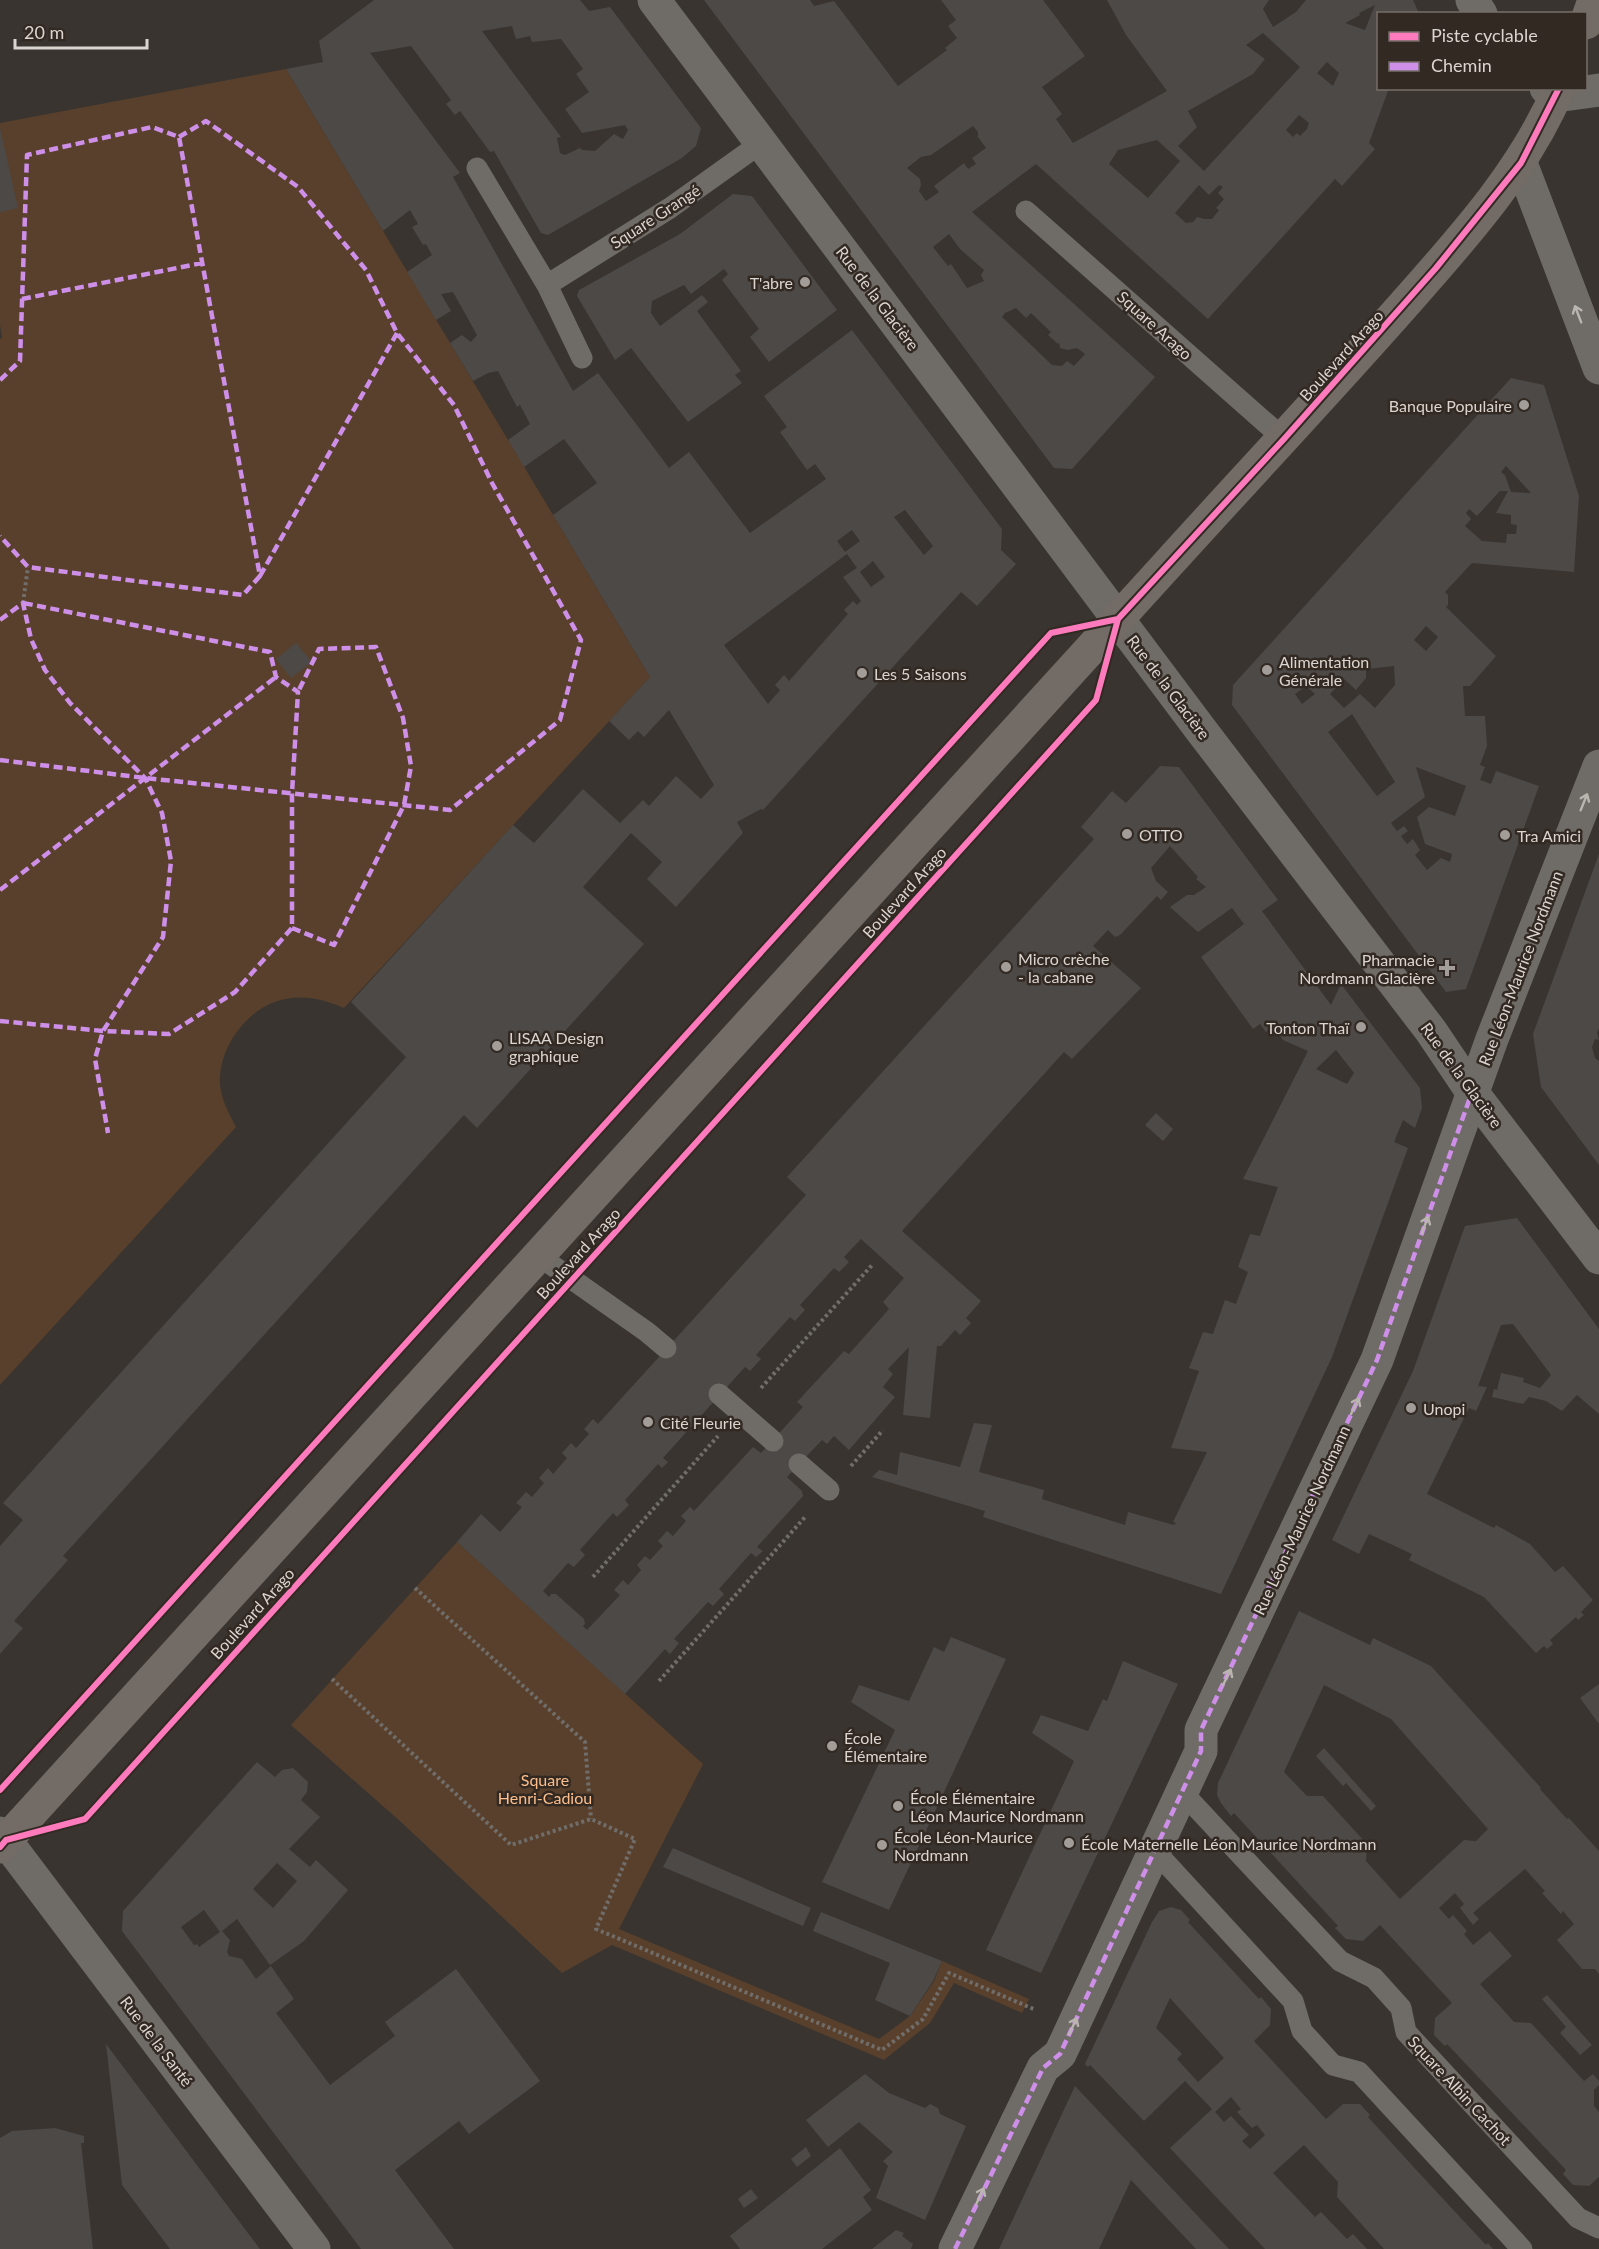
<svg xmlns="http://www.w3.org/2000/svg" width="1599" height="2249" viewBox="0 0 1599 2249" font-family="Lato,sans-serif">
	<rect width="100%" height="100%" fill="#393430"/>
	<!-- green -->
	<path fill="#58402c" d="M286 69 650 677 344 1008C325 1000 307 995 286 999 249 1005 218 1047 220 1084 221 1099 229 1114 236 1127L0 1385V339L2 338 0 325V123Z
		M457 1542 703 1764 619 1929 879 2039 910 2016 934 1981 942 1961 1029 1999 1022 2013 954 1983 930 2023 884 2060 612 1945 562 1973 401 1822 291 1725Z"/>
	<!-- building -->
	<path fill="#4d4946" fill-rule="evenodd" d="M374 0H580L589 11 610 7 701 128 696 146 682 158 548 235 541 233 494 151 490 152 460 111 455 115 446 104 451 100 411 46 370 53 460 173 453 177 573 391 598 373 669 468 689 452 750 533 826 479 815 464 807 470 780 432 787 427 764 396 852 330 1002 529 1001 550 1016 564 977 606 961 592 763 810 761 809 737 822 743 833 676 907 647 879 662 862 631 833 583 887 644 944 477 1128 464 1115 63 1556 68 1560 14 1621 23 1628 0 1654V1546L23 1520 3 1503 406 1057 351 1002 513 825 534 843 583 789 620 823 643 800 649 806 676 776 701 799 714 785 669 710 644 737 638 731 629 740 609 721 650 677 553 515 597 483 564 439 524 467 508 440 530 424 520 405 517 407 498 371 488 373 473 381 450 343 462 335 471 342 477 335 453 292 441 294 451 311 436 320 407 272 432 255 426 244 423 245 412 227 418 224 410 210 383 231 286 69 323 62 319 41ZM512 26 516 39 530 36 532 42 561 39 583 69 576 74 589 92 565 109 582 133 625 125 628 130 623 139 614 134 595 151 582 150 580 148 565 155 560 153 557 138 561 137 482 31ZM905 510 933 546 924 555 894 517ZM852 530 860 541 845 552 837 541ZM847 554 857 568 843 577 861 601 857 605 853 601 844 610 848 614 789 681 784 675 775 685 780 690 768 704 724 645ZM873 561 885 577 871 587 860 572Z
		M704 0H810L814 6 834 1 898 86 947 50 945 48 957 38 948 26 956 20 941 0H1043L1085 56 1042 87 1062 114 1056 119 1073 143 1167 91 1126 35 1107 0H1269L1263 9 1273 27 1296 12 1306 0H1413L1418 11 1417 14H1378V88H1389L1369 143 1375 149 1342 186 1335 179 1208 319 1036 164 972 212 1155 377 1072 469 1054 468ZM1375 5 1365 30 1345 23 1360 15 1359 13ZM1263 33 1300 67 1204 171 1178 146 1197 127 1188 111 1253 74 1265 59 1246 45ZM1327 62 1339 73 1333 86 1317 73ZM1299 115 1309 123 1307 129 1300 136 1297 133 1293 137 1286 130ZM973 126 978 132V137L986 148 972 158 976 164 968 169 964 163 934 186 939 192 926 201 919 191 921 185 920 179 907 168 921 157 931 155ZM1157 140 1180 161 1148 198 1109 164 1118 150ZM1199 185 1209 195 1219 185 1223 187 1218 193 1224 199 1216 208 1219 210 1212 219H1204L1197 217 1193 222 1186 223 1175 213ZM949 234 960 249 984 270 981 275 984 281 967 288 951 264 948 266 933 247ZM1016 308 1026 318 1031 313 1051 332 1048 335 1058 344 1059 342 1060 348 1068 350 1077 348 1085 354 1074 366 1067 361 1062 366 1052 365 1002 317 1005 313Z
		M0 128 18 208 0 212Z
		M733 194 752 196 837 310 769 362 750 337 759 329 722 280 728 274 724 269 691 294 684 285 652 301 651 313 660 326 702 295 708 302 697 311 741 371 735 375 742 383 688 422 631 348 615 360 577 296 579 290 680 234Z
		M1511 378 1544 385 1579 496 1574 572 1472 563 1445 592 1448 595V605L1446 607 1496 656 1470 686H1463L1465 716H1485L1487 746 1480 765 1485 767 1480 780 1491 784 1496 771 1539 786 1466 989 1446 992 1232 705 1233 685ZM1506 466 1531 493 1511 492 1505 475 1501 472ZM1500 491H1508L1496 513 1511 515V524L1517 525 1516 534H1507L1506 543 1482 541 1465 526 1471 519 1466 513 1469 509 1477 516ZM1426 626 1438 637 1426 651 1414 640ZM1394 666 1395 685 1375 708 1360 694 1344 708 1330 694 1344 679 1356 690 1366 678V669ZM1306 686 1315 694 1302 704 1295 694ZM1352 714 1395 782 1377 796 1328 732ZM1416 767 1466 786 1455 816 1429 807 1417 817 1425 844 1452 854 1450 862 1441 858 1427 870 1415 855 1420 850 1413 839 1407 844 1401 836 1408 831 1404 826 1397 831 1391 823 1425 797Z
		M296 643 312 662 291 678 276 659Z
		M1160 766 1179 767 1278 900 1262 911 1331 1005 1341 984 1420 1088 1422 1108 1415 1128 1403 1120 1394 1142 1408 1148 1332 1357 1221 1594 983 1517 985 1511 872 1477 879 1470 897 1475 900 1452 960 1467 974 1423 992 1425 979 1472 1044 1490 1042 1499 1125 1525 1128 1512 1174 1525 1176 1523 1173 1522 1207 1452 1171 1448 1199 1371 1189 1368 1203 1332 1213 1334 1225 1300 1236 1304 1248 1272 1238 1267 1250 1234 1260 1236 1278 1187 1243 1179 1308 1051 1283 1040 1273 1026 1266 1032 1260 1024 1253 1029 1201 957 1244 924 1232 908 1198 932 1170 907 1187 895H1194L1206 887 1196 879 1198 877 1170 846 1151 868 1156 881 1168 892 1161 900 1157 896 1120 935 1115 937 1108 930 1093 946 1141 988 1072 1059 1064 1052 902 1231 981 1301 966 1318 971 1323 960 1335 955 1330 941 1346H937L930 1418 903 1415 909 1347 888 1369 893 1374 883 1387 895 1397 849 1450 834 1436 827 1444 822 1440 787 1477 802 1491 803 1496 757 1547 763 1551 756 1557 751 1553 719 1589 724 1594 713 1606 708 1602 674 1639 679 1643 670 1654 665 1649 625 1694 457 1542 481 1514 500 1532 522 1507 516 1503 526 1492 532 1497 544 1483 539 1478 548 1468 553 1474 567 1458 562 1453 571 1443 576 1448 589 1434 584 1429 593 1419 598 1424 806 1195 787 1177 1094 839 1081 827 1112 791 1126 803ZM1336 1050 1354 1073 1347 1084 1316 1069ZM861 1239 904 1278 883 1302 889 1309 849 1354 844 1351 797 1402 803 1407 761 1453 753 1447 694 1511 690 1507 681 1516 686 1521 673 1536 667 1531 658 1541 663 1546 650 1560 645 1556 637 1565 641 1570 628 1585 623 1580 614 1590 620 1595 587 1630 583 1626 585 1624 584 1619 556 1594H551L549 1597 543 1591 568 1563 574 1567 585 1555 580 1550 613 1513 617 1517 629 1505 625 1500 658 1464 662 1468 668 1462 663 1458 745 1367 750 1371 761 1359 756 1355 790 1317 795 1321 805 1310 800 1305 834 1268 839 1272 849 1262 844 1257Z
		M1599 854V1028L1597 1033 1599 1040 1595 1039 1592 1047 1595 1058 1599 1061V1165L1541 1087 1533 1034Z
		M1156 1113 1173 1129 1163 1141 1145 1125Z
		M1517 1218 1599 1329V1414L1577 1395 1562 1411 1546 1401 1529 1397 1523 1404 1492 1397 1494 1389 1497 1390 1501 1373 1524 1378 1523 1382 1540 1388 1551 1375 1513 1324 1501 1325 1478 1386 1487 1387 1476 1411 1469 1408 1427 1494 1494 1528 1496 1525 1530 1544 1555 1572 1563 1566 1593 1600 1581 1612 1584 1615 1578 1620 1576 1617 1550 1640 1553 1644 1547 1649 1544 1646 1536 1653 1484 1597 1409 1560 1412 1554 1369 1534 1359 1554 1332 1540 1413 1371 1465 1226Z
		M1299 1611 1370 1645 1373 1638 1431 1666 1541 1788 1540 1789 1567 1819 1569 1818 1599 1851V1974L1595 1969H1582L1557 1940 1574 1924 1563 1911 1561 1914 1542 1893 1545 1891 1525 1869 1473 1913 1479 1919 1473 1925 1460 1908 1464 1904 1455 1893 1439 1908 1449 1919 1453 1915 1467 1931 1464 1934 1473 1945 1490 1931 1512 1956 1480 1984 1514 2022 1531 2023 1584 2081 1593 2074 1599 2081V2085L1594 2090V2106L1599 2112V2177L1589 2186 1573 2185 1563 2174 1566 2170 1447 2044 1445 2046 1434 2035 1435 2018 1452 2003 1380 1925 1363 1941 1346 1939 1335 1928 1338 1926 1234 1813 1231 1816 1221 1803 1217 1795 1218 1783ZM1324 1685 1391 1719 1488 1829 1476 1841 1464 1840 1400 1899 1366 1861 1367 1844 1323 1796H1307L1284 1772Z
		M951 1637 1006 1659 889 1910 822 1882 895 1730 851 1702 859 1685 909 1701 934 1647 944 1652Z
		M1123 1661 1178 1684 1041 1973 986 1950 1074 1761 1032 1733 1041 1715 1088 1731 1103 1699 1107 1701Z
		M1599 1684V1724L1580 1698Z
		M1324 1748 1376 1806 1371 1811 1346 1783 1343 1786 1316 1756Z
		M257 1762 275 1777 282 1770 293 1768 308 1782 307 1792 301 1800 320 1817 289 1849 310 1867 316 1860 348 1890 304 1941 270 1965 237 1919 222 1931 230 1940 227 1952 229 1956 242 1959 256 1979 271 1966 294 1999 276 2013 330 2085 395 2036 385 2022 456 1969 540 2081 469 2134 459 2121 395 2170 454 2249H361L122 1931 123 1911ZM277 1863 297 1881 273 1908 253 1889ZM204 1910 220 1932 199 1947 197 1944 194 1945 181 1927Z
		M673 1848 811 1908 803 1926 663 1867Z
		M1171 1907 1181 1910 1190 1920 1188 1922 1259 1999 1261 1997 1271 2009 1270 2025 1254 2041 1326 2119 1343 2104H1360L1370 2115 1368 2117 1420 2174 1486 2245 1488 2243 1493 2249H1384L1337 2197 1338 2182 1304 2145 1273 2173 1315 2217 1321 2212 1347 2239 1353 2234 1367 2249H1265L1170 2148 1212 2109 1185 2081 1144 2121 1090 2065 1088 2067 1085 2064 1152 1922 1159 1911ZM1170 1998 1224 2058 1198 2082 1177 2059 1182 2054 1156 2028ZM1231 2097 1241 2109 1237 2112 1252 2128 1257 2125 1265 2135 1250 2149 1242 2141 1249 2135 1231 2116 1224 2122 1215 2112Z
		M821 1912 942 1961 933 1981 910 2016 875 2000 890 1963 813 1931Z
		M1547 1995 1592 2045 1580 2055 1560 2033 1566 2027 1542 1999Z
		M106 2044 260 2249H170L122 2185Z
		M865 2074 889 2093 925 2108 930 2104 938 2108 940 2114 966 2126 925 2220 876 2198 888 2166 883 2161 893 2152 859 2122 828 2147 806 2120Z
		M1075 2086 1229 2249H1196L1131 2180 1099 2249H999Z
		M55 2128 84 2136V2143H81L93 2249H0V2138L12 2131Z
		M806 2147 811 2156 797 2167 791 2159Z
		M840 2148 871 2190 863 2197 872 2210 822 2249H740L730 2236Z
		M751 2189 758 2198 744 2208 738 2199Z
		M896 2230 904 2233 902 2236 913 2244 911 2249H872Z"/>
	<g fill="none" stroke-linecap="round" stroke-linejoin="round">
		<!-- path -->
		<path stroke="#706d6a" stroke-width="4" stroke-dasharray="3 3" stroke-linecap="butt" d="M23 603 28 567
			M761 1388 873 1264
			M851 1466 883 1430
			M593 1577 718 1436
			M415 1588 585 1742 591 1819
			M332 1679 511 1845 591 1819 635 1839 596 1929 882 2050 923 2019 949 1973 1036 2010
			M659 1681 806 1516"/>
		<!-- service -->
		<path stroke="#6f6b67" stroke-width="21" d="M477 168 547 285 582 358
			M1026 211 1284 439
			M547 285 670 208 761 143
			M539 1256 647 1332 666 1348
			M719 1394 773 1441
			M799 1464 829 1490
			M1182 1792 1340 1961 1374 1978 1401 2008 1406 2032 1578 2218 1599 2228
			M1155 1851 1293 2001 1302 2031 1333 2065 1359 2072 1522 2249"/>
		<!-- minor -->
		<path stroke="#6f6b67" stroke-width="33" d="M1472 0 1481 14
			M1546 88 1556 96 1599 90
			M1521 163 1599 368
			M0 1833 314 2249
			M955 2249 1043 2068 1060 2054 1073 2026 1201 1751V1730L1377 1360 1492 1039 1599 766"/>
		<!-- tertiary -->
		<path stroke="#6f6b67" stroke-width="33" d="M654 0 1201 730 1431 1031 1472 1092 1599 1258"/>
		<!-- secondary -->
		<path stroke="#726b66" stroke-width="33" d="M1586 23 1594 0
			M0 1847 1167 565C1244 480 1323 396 1400 309 1459 242 1524 172 1559 88"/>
		<!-- quiet -->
		<path stroke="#ce8fe9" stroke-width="4.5" stroke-dasharray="9 4.5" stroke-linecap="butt" d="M22 299 202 263
			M0 380 20 361 27 155 152 127 179 137 260 576 243 595 28 567 0 536
			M260 576 397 333
			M0 620 23 603 31 639 45 670 70 703 145 778 162 813 171 861 163 937 103 1031 95 1059 108 1133
			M0 760 145 778 450 810 560 720 581 640 492 483 454 405 397 333 366 270 298 187 206 121 179 137
			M0 890 276 677
			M292 928 334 945 404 805 411 766 403 718 376 647 319 649 298 692
			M0 1021 103 1031 169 1034 235 992 292 928V793L298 692 276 677 270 652 23 603
			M955 2249 1043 2068 1060 2054 1073 2026 1201 1751V1730L1377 1360 1472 1092"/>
		<!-- cycleway casing -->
		<g stroke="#322922" stroke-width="10">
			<path id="cycleway" d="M0 1790 1051 633 1118 619
				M0 1847 6 1840 85 1819 1096 700 1118 619 1284 439 1436 268 1521 163 1559 88"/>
		</g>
		<!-- cycleway -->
		<use href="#cycleway" stroke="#fd7abc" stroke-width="6"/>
	</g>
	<!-- one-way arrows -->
	<defs><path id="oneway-shaft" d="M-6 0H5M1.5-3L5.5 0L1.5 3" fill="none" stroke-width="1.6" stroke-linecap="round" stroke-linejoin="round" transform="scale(1.5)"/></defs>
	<g stroke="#bbb5b0">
		<use href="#oneway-shaft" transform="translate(1578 314) rotate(-111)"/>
		<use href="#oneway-shaft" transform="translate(1584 802) rotate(-68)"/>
		<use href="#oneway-shaft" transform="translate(1425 1225) rotate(-70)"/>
		<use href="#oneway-shaft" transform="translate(1355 1406) rotate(-64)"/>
		<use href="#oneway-shaft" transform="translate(1227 1677) rotate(-64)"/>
		<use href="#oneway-shaft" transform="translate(1073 2026) rotate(-65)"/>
		<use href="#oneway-shaft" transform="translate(980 2196) rotate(-65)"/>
	</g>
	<!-- markers -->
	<g fill="#a29d98" stroke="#322922" stroke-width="2">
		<circle cx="805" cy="282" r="6"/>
		<circle cx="1524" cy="405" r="6"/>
		<circle cx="1267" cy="670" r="6"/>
		<circle cx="862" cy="673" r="6"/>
		<circle cx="1127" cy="834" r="6"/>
		<circle cx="1505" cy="835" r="6"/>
		<circle cx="1006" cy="967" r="6"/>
		<path d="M1444 959h6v6h6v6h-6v6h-6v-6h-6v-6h6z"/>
		<circle cx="1361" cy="1027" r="6"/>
		<circle cx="497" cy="1046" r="6"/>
		<circle cx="1411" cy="1408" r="6"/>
		<circle cx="648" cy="1422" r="6"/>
		<circle cx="832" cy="1746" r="6"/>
		<circle cx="898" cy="1806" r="6"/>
		<circle cx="1069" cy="1843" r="6"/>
		<circle cx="882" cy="1845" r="6"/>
	</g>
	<g text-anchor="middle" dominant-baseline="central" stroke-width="5" stroke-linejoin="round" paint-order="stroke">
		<!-- street labels -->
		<g font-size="16" fill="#dbd5d0" stroke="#322922">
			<text transform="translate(655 216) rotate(-33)">Square Grangé</text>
			<text transform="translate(878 298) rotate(53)">Rue de la Glacière</text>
			<text transform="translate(1155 325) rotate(42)">Square Arago</text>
			<text transform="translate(1341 355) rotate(-48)">Boulevard Arago</text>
			<text transform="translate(1169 687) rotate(53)">Rue de la Glacière</text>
			<text transform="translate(904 892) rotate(-48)">Boulevard Arago</text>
			<text transform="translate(1520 968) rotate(-69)">Rue Léon-Maurice Nordmann</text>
			<text transform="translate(1462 1075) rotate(54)">Rue de la Glacière</text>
			<text transform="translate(578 1253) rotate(-48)">Boulevard Arago</text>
			<text transform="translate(1301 1520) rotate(-65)">Rue Léon-Maurice Nordmann</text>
			<text transform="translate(252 1613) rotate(-48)">Boulevard Arago</text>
			<text transform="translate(157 2041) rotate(53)">Rue de la Santé</text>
			<text transform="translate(1460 2090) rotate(47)">Square Albin Cachot</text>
		</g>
		<!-- poi labels -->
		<g font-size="16" fill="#dbd5d0" stroke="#322922" text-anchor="start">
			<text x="793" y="282" text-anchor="end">T'abre</text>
			<text x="1512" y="405" text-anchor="end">Banque Populaire</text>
			<text x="1279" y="661">Alimentation<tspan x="1279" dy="18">Générale</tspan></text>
			<text x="874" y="673">Les 5 Saisons</text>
			<text x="1139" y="834">OTTO</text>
			<text x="1517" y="835">Tra Amici</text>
			<text x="1018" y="958">Micro crèche<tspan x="1018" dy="18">- la cabane</tspan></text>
			<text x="1435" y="959" text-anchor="end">Pharmacie<tspan x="1435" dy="18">Nordmann Glacière</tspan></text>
			<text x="1349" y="1027" text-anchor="end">Tonton Thaï</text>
			<text x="509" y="1037">LISAA Design<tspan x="509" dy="18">graphique</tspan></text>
			<text x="1423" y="1408">Unopi</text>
			<text x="660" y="1422">Cité Fleurie</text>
			<text x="844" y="1737">École<tspan x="844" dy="18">Élémentaire</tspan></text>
			<text x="910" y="1797">École Élémentaire<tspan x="910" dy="18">Léon Maurice Nordmann</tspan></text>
			<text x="894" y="1836">École Léon-Maurice<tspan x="894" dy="18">Nordmann</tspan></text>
			<text x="1081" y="1843">École Maternelle Léon Maurice Nordmann</text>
		</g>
		<!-- park labels -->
		<g font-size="16" fill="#fdbe8c" stroke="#322922">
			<text x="545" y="1779">Square<tspan x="545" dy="18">Henri-Cadiou</tspan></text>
		</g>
	</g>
	<!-- legend -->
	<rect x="1377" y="12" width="210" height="78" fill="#322922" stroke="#766e68" stroke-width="1.5"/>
	<rect x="1389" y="32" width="30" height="9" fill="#fd7abc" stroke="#766e68" stroke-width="1.5"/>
	<text x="1431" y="42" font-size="18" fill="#dbd5d0">Piste cyclable</text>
	<rect x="1389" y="62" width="30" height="9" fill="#ce8fe9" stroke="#766e68" stroke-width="1.5"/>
	<text x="1431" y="72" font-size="18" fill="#dbd5d0">Chemin</text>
	<!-- scale -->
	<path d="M15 39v9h132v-9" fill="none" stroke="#dbd5d0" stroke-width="3"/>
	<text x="24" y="39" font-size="18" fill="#dbd5d0" stroke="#322922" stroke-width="4.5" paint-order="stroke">20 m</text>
</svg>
